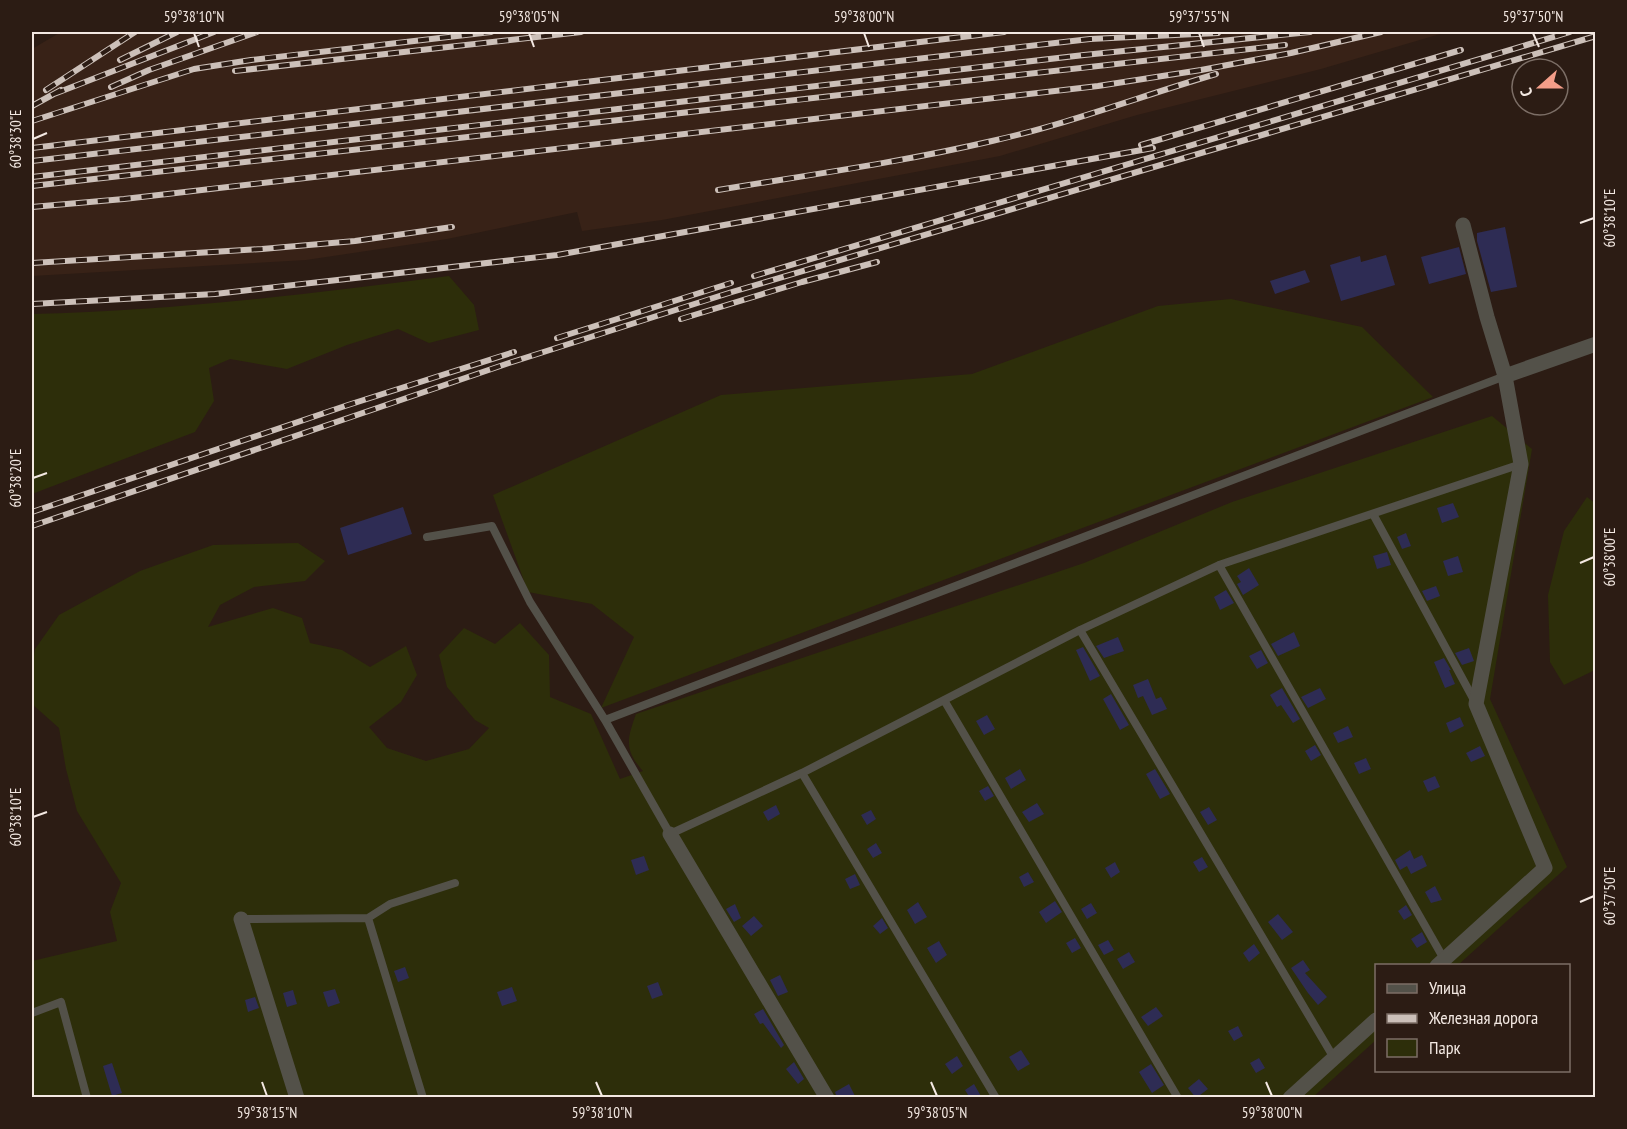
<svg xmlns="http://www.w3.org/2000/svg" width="1627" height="1129" viewBox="0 0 1627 1129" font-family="'PT Sans Narrow',sans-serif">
	<rect width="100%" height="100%" fill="#2c1c14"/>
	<!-- built -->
	<path fill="#382217" d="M61 32H1447L1321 69 1137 115 1000 156 662 220 582 231 577 212 447 239 306 260 32 276V49Z"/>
	<!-- green -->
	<path fill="#2d2e0a" d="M449 276 474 305 479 330 429 343 398 329 347 345 287 369 230 359 209 368 214 401 195 432 32 494V314C171 311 310 294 449 276Z
		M1231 299 1362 327 1433 397 601 708 634 637 592 604 528 592 493 495 721 395 972 374 1158 306Z
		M1492 416 1532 449 1490 699 1567 867 1458 965 1376 966V1040L1313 1097H32V961L117 941 110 912 121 883 77 811 66 769 59 728 32 704V669L35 649 59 615 140 571 213 545 298 543 325 561 305 581 254 587 220 605 208 627 273 608 302 618 310 643 342 650 370 667 406 646 417 675 401 702 369 727 387 748 426 761 469 749 489 728 475 720 447 687 439 655 464 628 495 644 520 623 549 655 550 697 591 714 620 779 643 771C624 750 627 739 636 714L1084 563 1232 502Z
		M1587 497 1596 504 1595 670 1564 685 1550 662 1548 595 1564 531Z"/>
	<!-- building -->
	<path fill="#2e2c54" d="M1505 227 1517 287 1491 292 1477 241V233Z
		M1459 247 1466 274 1429 284 1421 257Z
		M1386 255 1395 285 1341 301 1330 265 1360 256 1361 262Z
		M1305 270 1310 282 1275 294 1270 281Z
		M1453 503 1459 517 1442 523 1437 508Z
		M403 507 412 534 348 555 340 528Z
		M1406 533 1411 546 1402 549 1397 537Z
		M1387 552 1391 565 1377 569 1373 556Z
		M1458 556 1463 572 1448 576 1443 561Z
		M1249 568 1259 585 1243 595 1237 584 1241 582 1237 576Z
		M1436 586 1440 596 1427 601 1422 591Z
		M1226 590 1234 603 1220 610 1214 597Z
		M1294 632 1300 646 1278 656 1271 644Z
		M1118 637 1124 651 1104 658 1096 646Z
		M1083 647 1100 676 1090 681 1076 650Z
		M1469 648 1474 661 1462 665 1455 653Z
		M1261 650 1268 663 1257 669 1249 656Z
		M1444 658 1451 670H1449L1455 684 1445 688 1434 662Z
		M1148 679 1156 699 1161 697 1167 709 1152 715 1143 696 1138 698 1133 685Z
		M1282 688 1300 719 1293 723 1281 705 1277 707 1270 695Z
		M1320 688 1326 699 1308 708 1301 697Z
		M1111 694 1129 725 1120 730 1103 699Z
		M987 715 995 729 984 735 976 721Z
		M1460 717 1464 726 1450 733 1446 723Z
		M1348 726 1353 737 1338 743 1333 733Z
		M1315 745 1321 755 1311 761 1305 751Z
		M1480 746 1485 756 1471 762 1466 753Z
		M1366 758 1371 769 1359 774 1354 763Z
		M1020 769 1026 780 1011 789 1005 778Z
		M1155 769 1170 794 1160 799 1146 774Z
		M1435 776 1440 787 1428 792 1423 781Z
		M988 786 994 796 985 801 979 791Z
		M1037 803 1044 814 1029 822 1022 812Z
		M776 805 780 814 768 821 763 812Z
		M1209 807 1217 820 1208 825 1200 812Z
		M871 810 876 819 867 825 861 815Z
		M876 843 882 853 873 858 867 849Z
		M1410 850 1414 859 1422 855 1427 866 1411 874 1407 866 1400 870 1395 860Z
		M644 856 649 870 636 875 631 860Z
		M1202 857 1208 867 1199 872 1193 862Z
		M1115 862 1120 872 1111 878 1105 868Z
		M1028 872 1034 882 1024 887 1019 877Z
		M855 874 860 885 850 889 845 879Z
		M1435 886 1442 900 1431 903 1425 892Z
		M1055 901 1062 912 1046 923 1039 912Z
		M918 902 927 917 915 924 907 910Z
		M1091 903 1097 913 1087 919 1081 909Z
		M735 904 741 918 734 922 726 909Z
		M1406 905 1412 915 1404 920 1398 911Z
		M1278 914 1293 932 1282 940 1268 922Z
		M754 916 763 926 751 936 742 926Z
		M882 918 888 928 880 934 873 926Z
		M1422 932 1427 942 1417 948 1411 939Z
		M1075 938 1081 948 1072 953 1066 943Z
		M1108 940 1114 950 1104 955 1098 945Z
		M939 941 947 955 936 963 927 948Z
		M1254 944 1260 953 1249 962 1243 953Z
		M1129 952 1135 962 1123 969 1117 959Z
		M1303 960 1310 970 1305 973 1327 997 1318 1005 1308 993 1291 968Z
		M405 967 409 978 398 982 394 971Z
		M780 975 788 992 778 996 770 980Z
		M658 982 663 995 652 999 647 986Z
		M512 987 517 1001 502 1006 497 992Z
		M335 989 340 1003 328 1007 323 992Z
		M293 990 297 1004 287 1007 283 993Z
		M255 997 259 1008 248 1012 245 1000Z
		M1156 1007 1163 1016 1148 1026 1141 1017Z
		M763 1009 784 1045 781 1048 763 1023 760 1024 754 1014Z
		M1238 1026 1243 1036 1234 1041 1228 1031Z
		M1021 1050 1030 1064 1018 1071 1009 1057Z
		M957 1056 963 1066 952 1074 945 1064Z
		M1259 1058 1265 1068 1256 1073 1250 1063Z
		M794 1062 804 1079 798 1084 786 1069Z
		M112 1063 122 1093 112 1096 103 1066Z
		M1151 1064 1164 1085 1152 1093 1139 1072Z
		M1199 1079 1208 1089 1196 1098 1188 1088Z
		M849 1084 856 1098H837L835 1092Z
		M974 1084 982 1098H970L965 1090Z"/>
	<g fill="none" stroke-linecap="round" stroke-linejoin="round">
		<!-- lane -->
		<path stroke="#535149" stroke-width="8" d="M1373 514 1474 700
			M427 537 492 526 530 602 605 720 670 834 802 773 1080 630 1219 565 1521 464
			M1219 565 1444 959
			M1080 630 1334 1058
			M944 700 1178 1098
			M605 720 1505 376
			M802 773 996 1098
			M368 918 423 1098
			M241 919 368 918 390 904 455 883
			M32 1013 61 1002 87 1098"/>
		<!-- street -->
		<path stroke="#535149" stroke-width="15" d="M1505 376 1596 344
			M670 834 827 1098
			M241 919 297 1098
			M1437 966 1545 868 1476 704 1521 464 1505 376 1487 317 1463 225
			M1290 1098 1376 1020"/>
		<!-- rail casing -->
		<g stroke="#ccc0b9" stroke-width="6">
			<path id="rail" d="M120 60 177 32
				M235 71 581 32
				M111 87 149 70 257 32
				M46 90 135 32
				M54 94 214 32
				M32 106 61 90
				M32 121 194 69 251 60 491 32
				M1141 145 1461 50
				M32 148 1004 32
				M32 161 1090 39 1218 33
				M32 177 1084 55 1310 32
				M32 186 1285 45
				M718 190C809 175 902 162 992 141 1068 124 1141 96 1216 74
				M32 207 124 199 1098 86 1201 70 1291 53 1381 32
				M32 263 262 249 355 241 452 227
				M754 276 1570 32
				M32 304 215 294 557 255 1153 148
				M681 319 802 282 877 262
				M557 338 731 283
				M32 512 348 405 514 352
				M32 526 509 363 732 292 1596 36"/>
		</g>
		<!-- rail -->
		<use href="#rail" stroke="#2c1c14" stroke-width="4" stroke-dasharray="11" stroke-linecap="butt"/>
	</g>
	<!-- ticks -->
	<path fill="none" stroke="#f3e8e2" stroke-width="2" d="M194 33 199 47M529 33 534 47M864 33 869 47M1199 33 1204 47M1533 33 1539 47M33 139 47 133M1580 223 1594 218M33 478 47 473M1580 563 1594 557M33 817 47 812M1580 902 1594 896M262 1082 267 1096M596 1082 602 1096M931 1082 937 1096M1266 1082 1272 1096"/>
	<!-- border -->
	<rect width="1627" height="1129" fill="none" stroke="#2c1c14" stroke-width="66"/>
	<!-- legend -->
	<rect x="1375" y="964" width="195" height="108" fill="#2c1c14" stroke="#7c6e66" stroke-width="1.5"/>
	<rect x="1387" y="984" width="30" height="9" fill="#535149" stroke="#7c6e66" stroke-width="1.5"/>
	<text x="1429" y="994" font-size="18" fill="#f3e8e2">Улица</text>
	<rect x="1387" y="1014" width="30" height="9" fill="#ccc0b9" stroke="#7c6e66" stroke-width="1.5"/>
	<text x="1429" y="1024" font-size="18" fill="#f3e8e2">Железная дорога</text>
	<rect x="1387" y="1039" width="30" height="18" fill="#2d2e0a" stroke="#7c6e66" stroke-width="1.5"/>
	<text x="1429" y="1054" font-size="18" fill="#f3e8e2">Парк</text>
	<!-- north arrow -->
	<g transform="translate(1540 87) rotate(249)"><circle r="28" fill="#2c1c14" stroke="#7c6e66" stroke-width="1.5"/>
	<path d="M0-4.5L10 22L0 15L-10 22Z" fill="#f49e89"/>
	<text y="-9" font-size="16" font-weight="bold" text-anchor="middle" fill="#f3e8e2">С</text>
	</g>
	<rect x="33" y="33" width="1561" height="1063" fill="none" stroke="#f3e8e2" stroke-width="2"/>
	<g font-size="15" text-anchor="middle" fill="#f3e8e2">
		<text x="194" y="22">59°38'10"N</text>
		<text x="529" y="22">59°38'05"N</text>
		<text x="864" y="22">59°38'00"N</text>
		<text x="1199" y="22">59°37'55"N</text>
		<text x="1533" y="22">59°37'50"N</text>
		<text transform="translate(16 139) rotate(-90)" y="5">60°38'30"E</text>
		<text transform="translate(1610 218) rotate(-90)" y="5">60°38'10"E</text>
		<text transform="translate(16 478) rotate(-90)" y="5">60°38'20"E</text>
		<text transform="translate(1610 557) rotate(-90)" y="5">60°38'00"E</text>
		<text transform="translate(16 817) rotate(-90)" y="5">60°38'10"E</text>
		<text transform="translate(1610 896) rotate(-90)" y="5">60°37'50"E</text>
		<text x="267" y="1118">59°38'15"N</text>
		<text x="602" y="1118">59°38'10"N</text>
		<text x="937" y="1118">59°38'05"N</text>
		<text x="1272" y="1118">59°38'00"N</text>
	</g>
</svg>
